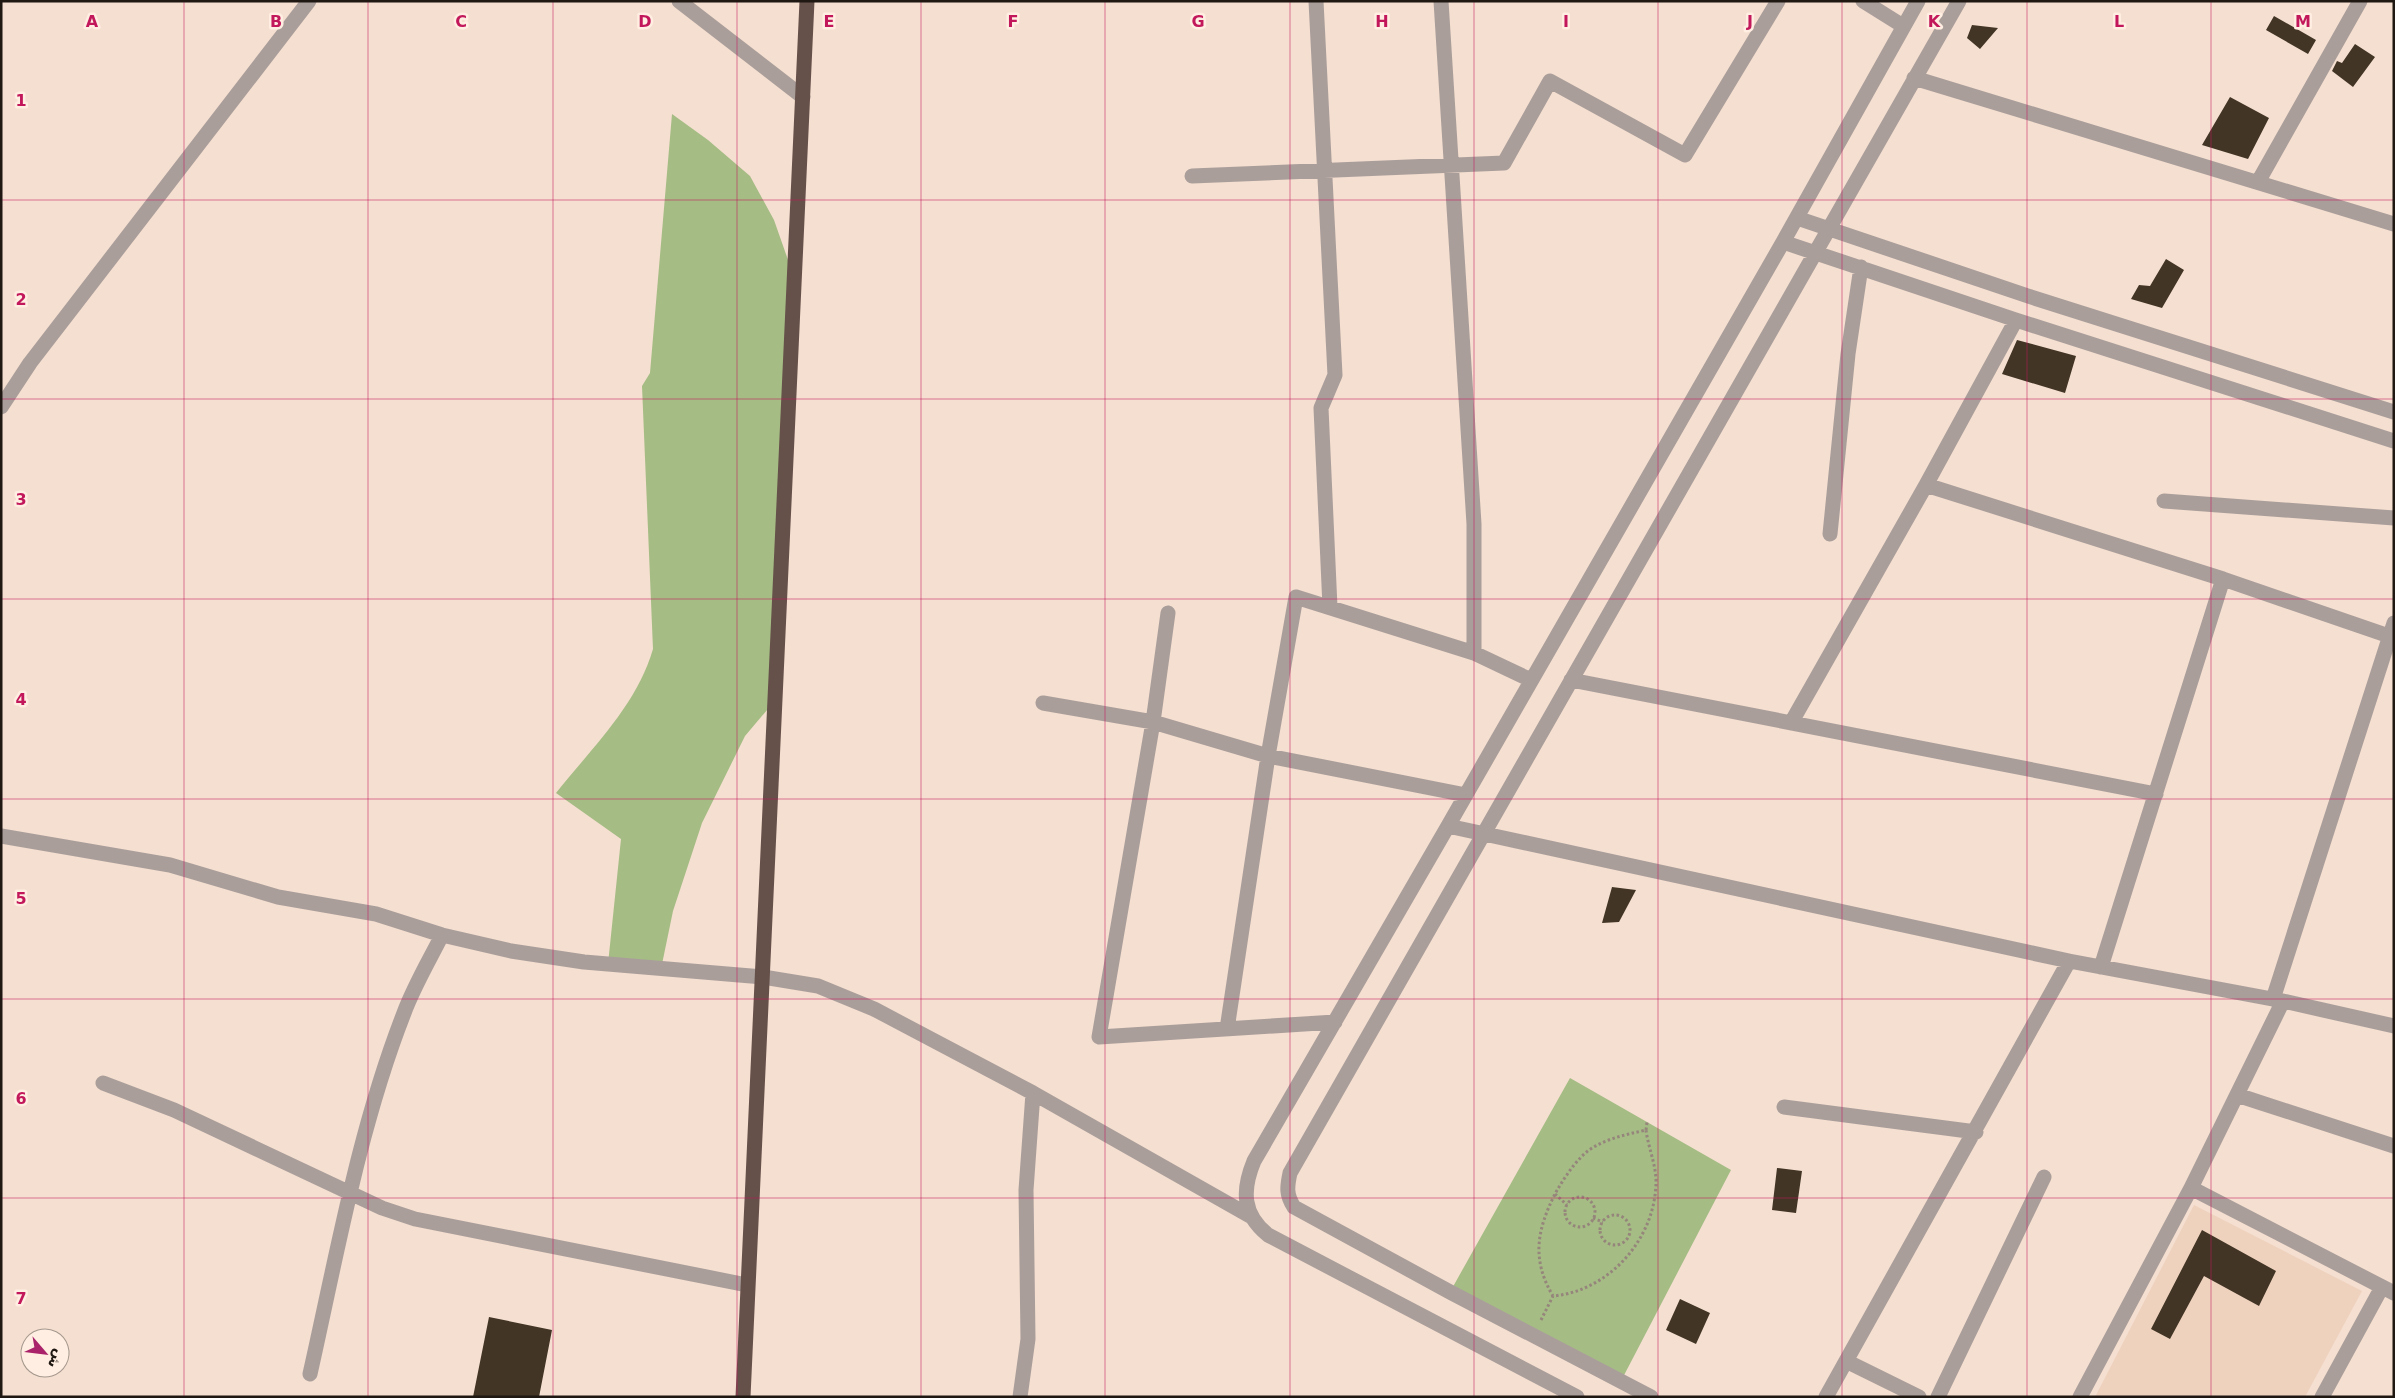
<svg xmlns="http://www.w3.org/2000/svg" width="2395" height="1398" viewBox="0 0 2395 1398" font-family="'DejaVu Sans',Cairo,sans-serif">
	<rect width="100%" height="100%" fill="#f5dfd0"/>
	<!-- built -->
	<path fill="#eed2be" d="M2194 1205 2362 1291 2305 1397H2095Z"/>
	<!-- green -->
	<path fill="#a5bc85" d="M672 114 708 140 750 176 774 220 794 277 773 703 745 736 702 823 673 911 661 969 608 964 621 839 556 793C591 749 637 705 653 649L642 386 650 373Z
		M1570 1078 1731 1170 1621 1381 1450 1292Z"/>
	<!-- building -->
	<path fill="#423525" d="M2274 16 2316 40 2308 54 2266 30Z
		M1972 25 1998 28 1980 49 1967 38Z
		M2355 44 2375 57 2353 87 2332 71 2337 61 2342 63Z
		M2230 97 2269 118 2248 159 2202 145Z
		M2166 259 2184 270 2162 308 2131 299 2139 285 2150 286Z
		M2017 340 2076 356 2065 393 2002 374Z
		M1612 887 1636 890 1619 922 1602 923Z
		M1777 1168 1802 1171 1796 1213 1772 1210Z
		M2202 1230 2276 1271 2259 1306 2204 1276 2170 1339 2151 1329Z
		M1680 1299 1710 1313 1696 1344 1666 1330Z
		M489 1317 552 1330 539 1397H473Z"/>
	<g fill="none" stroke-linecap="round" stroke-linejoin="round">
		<!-- path -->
		<path stroke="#95857b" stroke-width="3" stroke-dasharray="2.5 2.5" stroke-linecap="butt" d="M1646 1130C1648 1146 1655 1162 1656 1179 1657 1237 1610 1291 1553 1296 1531 1259 1537 1229 1556 1192 1565 1177 1575 1161 1589 1150 1607 1138 1625 1135 1646 1130Z
			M1646 1130 1647 1122
			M1555 1194 1567 1205
			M1565 1212a15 15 0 1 1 30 0a15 15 0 1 1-30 0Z
			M1600 1230a15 15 0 1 1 30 0a15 15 0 1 1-30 0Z
			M1593 1218 1603 1222
			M1541 1320 1553 1296"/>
		<!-- minor -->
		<path stroke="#aa9e9b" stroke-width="15" d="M679 1 803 97
			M1316 1 1335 375 1321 408 1330 607
			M1441 1 1474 524V653
			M1863 1 1903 26
			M1914 78 2394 224
			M1192 176 1504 163 1550 81 1685 155 1778 1
			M2258 182 2360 1
			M1797 218 2028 296 2394 412
			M1783 242 2016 320 2394 441
			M1 407 30 363 309 1
			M1926 485 2223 579 2389 636
			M2164 501 2394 518
			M1830 534 1848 354 1861 267
			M1168 613 1153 722 1099 1037 1335 1022
			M1571 680 2156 794
			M1043 703 1153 722 1268 756 1466 795
			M1791 723 1926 485 2016 320
			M1448 826 2069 961 2283 1001 2394 1026
			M1 836 170 865 278 897 376 914 442 935 511 951 584 962 763 977 818 986 874 1009 1033 1093 1250 1216
			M2101 967 2223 579
			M2273 999 2394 623
			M1227 1029 1268 756 1296 597 1474 653 1531 680
			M103 1083 174 1110 382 1208 415 1219 747 1285
			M2237 1095 2394 1146
			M1784 1107 1976 1132
			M2191 1188 2394 1293
			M1846 1361 1919 1397
			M310 1374C337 1254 359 1128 404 1013 414 986 429 961 442 935
			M1020 1397 1028 1339 1026 1190 1033 1093
			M1577 1397 1268 1235C1242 1214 1242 1190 1254 1161L1448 826 1783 242 1918 1
			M1651 1397 1450 1292 1294 1207C1286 1195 1287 1187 1290 1173L1959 1
			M1826 1397 2069 961
			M1938 1397 2044 1177
			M2080 1397 2191 1188 2283 1001
			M2322 1397 2382 1287"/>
		<!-- highway -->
		<path stroke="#66504a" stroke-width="15" d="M743 1397 807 1"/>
	</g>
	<!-- grid -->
	<path fill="none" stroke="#c2185b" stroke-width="1" stroke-opacity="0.55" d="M184 1V1397M368 1V1397M553 1V1397M737 1V1397M921 1V1397M1105 1V1397M1290 1V1397M1474 1V1397M1658 1V1397M1842 1V1397M2027 1V1397M2211 1V1397M1 200H2394M1 399H2394M1 599H2394M1 799H2394M1 999H2394M1 1198H2394"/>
	<g font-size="16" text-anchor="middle" font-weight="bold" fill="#c2185b" stroke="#ffeee1" stroke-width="5" stroke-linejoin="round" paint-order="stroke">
		<text x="92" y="27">A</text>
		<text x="276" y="27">B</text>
		<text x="461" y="27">C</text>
		<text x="645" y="27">D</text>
		<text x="829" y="27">E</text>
		<text x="1013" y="27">F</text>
		<text x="1198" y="27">G</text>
		<text x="1382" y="27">H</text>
		<text x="1566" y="27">I</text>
		<text x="1750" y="27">J</text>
		<text x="1934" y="27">K</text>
		<text x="2119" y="27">L</text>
		<text x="2303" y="27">M</text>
		<text x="21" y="106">1</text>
		<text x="21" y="305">2</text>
		<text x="21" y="505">3</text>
		<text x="21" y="705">4</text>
		<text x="21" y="904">5</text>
		<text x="21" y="1104">6</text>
		<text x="21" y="1304">7</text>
	</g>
	<!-- border -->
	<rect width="2395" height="1398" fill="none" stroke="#1f1712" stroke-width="5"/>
	<!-- north arrow -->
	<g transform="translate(45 1353) rotate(118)"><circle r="24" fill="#ffeee1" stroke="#a5988e"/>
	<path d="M0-4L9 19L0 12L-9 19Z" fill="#a9226a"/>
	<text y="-8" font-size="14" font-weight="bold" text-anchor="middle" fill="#1f1712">ش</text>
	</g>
</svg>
